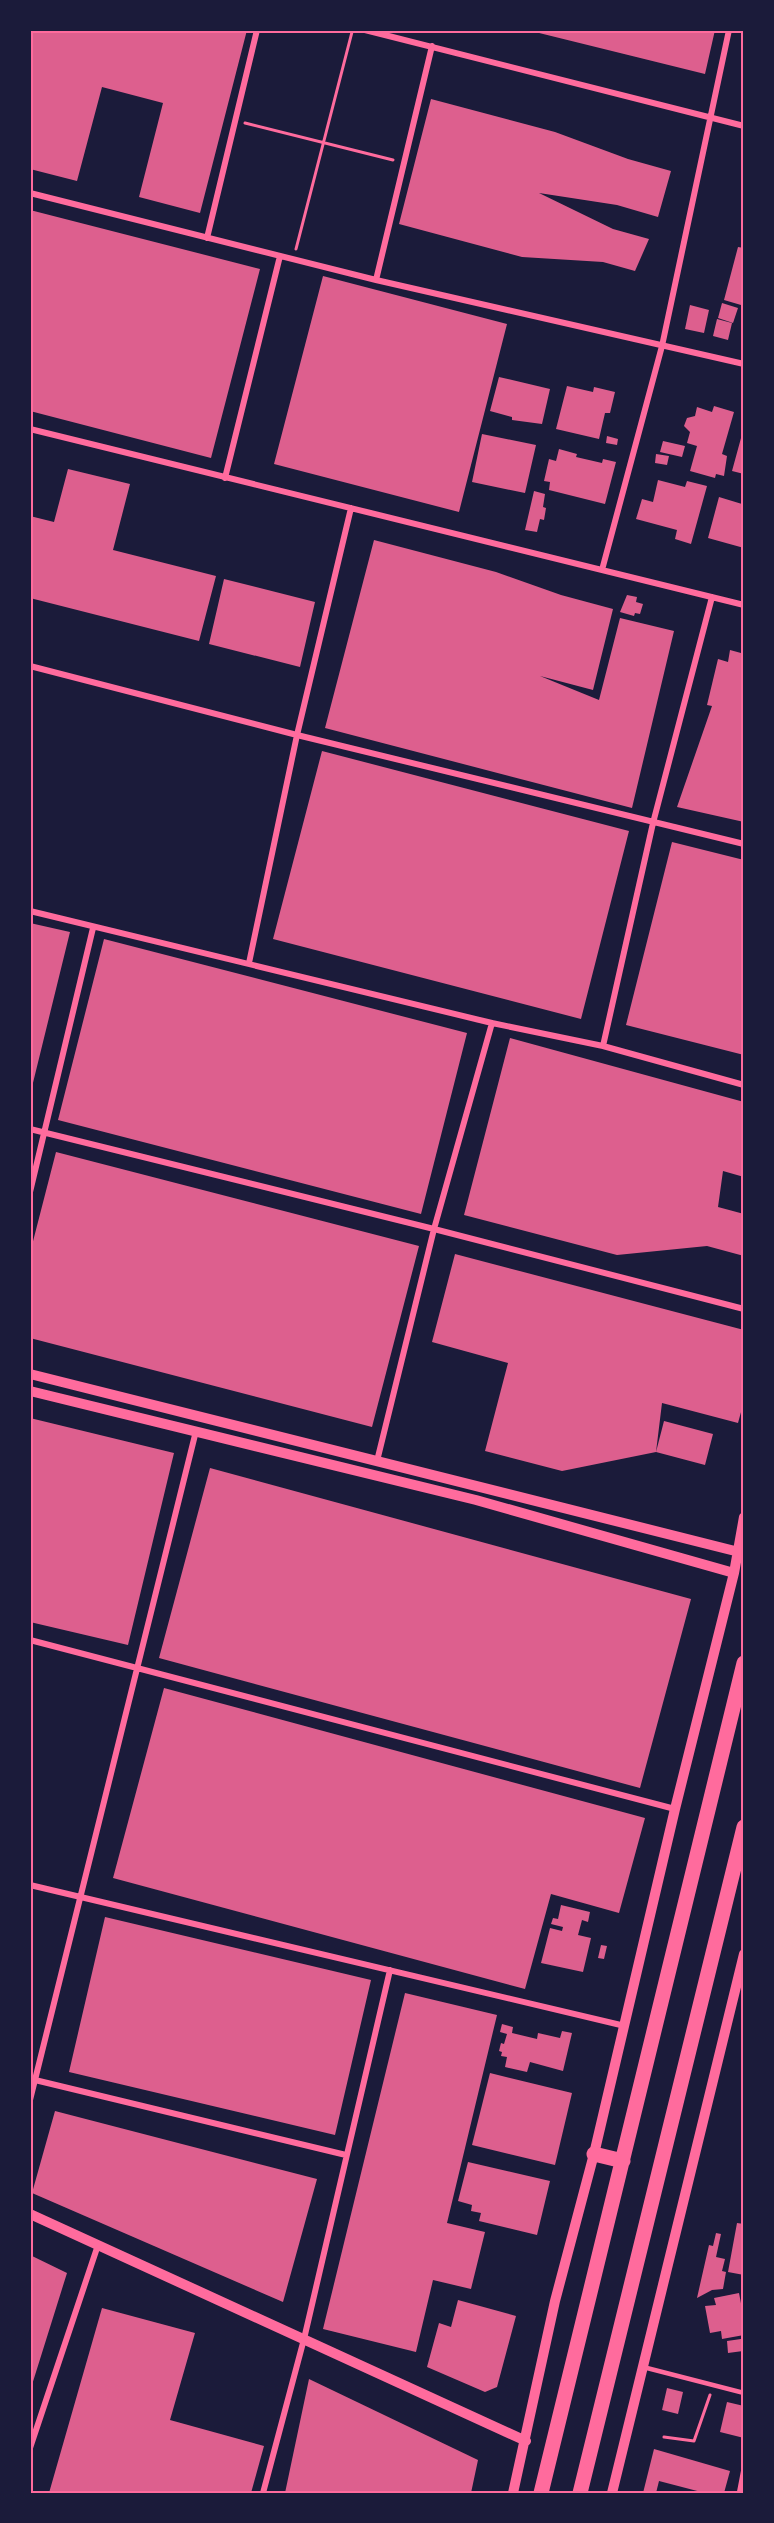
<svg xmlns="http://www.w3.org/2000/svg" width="774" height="2523" viewBox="0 0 774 2523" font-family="'Alegreya Sans',sans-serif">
	<rect width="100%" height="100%" fill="#1b1b3a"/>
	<!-- building -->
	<path fill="#dd5f8e" d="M30 30H247L200 213 139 197 163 103 102 87 77 181 30 169Z
		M527 30H715L705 74Z
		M431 99 555 132 628 159 671 171 658 217 617 205 539 193 613 229 649 239 635 271 603 262 522 257 399 224Z
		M30 210 260 269 211 458 30 411Z
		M738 247 744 248V294L741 305 724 300Z
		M323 276 507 324 459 512 274 464Z
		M722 303 738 308 733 323 718 318Z
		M690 305 709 310 704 333 685 329Z
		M717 319 732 323 728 340 713 336Z
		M499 377 550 389 542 424 512 420V417L490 411Z
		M567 386 593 392 594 387 615 392 610 413H605L599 439 556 429Z
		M714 406 734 412 722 454 727 456 724 476 716 474 715 478 690 471 697 446 687 443 690 432 684 426 687 418 695 416 697 407 712 412Z
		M482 434 536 445 525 493 472 482Z
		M607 436 618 439 617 445 606 443Z
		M741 438 744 439V474L732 471Z
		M663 441 685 446 682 457 660 452Z
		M559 449 577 454 576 457 602 463 603 459 616 462 605 504 549 490 550 482 544 481 549 459 556 461Z
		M656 454 669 456 667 465 655 463Z
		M68 469 130 484 113 550 216 576 199 641 30 598V516L54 522Z
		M658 480 685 487 687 481 707 486 691 544 675 539 677 530 636 519 642 499 653 502Z
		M534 491 545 494 543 507 546 508 544 520 540 519 537 532 525 530Z
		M719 497 742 504 744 498V548L708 538Z
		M374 540 496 572 561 595 613 609 593 690 540 676 599 700 620 618 674 631 632 808 325 728Z
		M224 579 315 602 300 667 209 644Z
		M627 595 637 597 636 602 643 604 640 614 635 613 634 616 620 612Z
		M730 650 741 653V650L744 651V822L677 807 712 706 707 705 718 659 728 662Z
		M322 751 629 831 581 1019 273 939Z
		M672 842 744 860V1055L626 1025Z
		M30 923 70 932 31 1091H30Z
		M104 939 467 1033 421 1214 58 1120Z
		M510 1038 744 1102V1177L723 1171 718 1207 744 1214V1256L707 1246 617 1255 464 1215Z
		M56 1152 419 1246 372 1427 30 1338V1253Z
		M455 1254 744 1330V1401L738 1423 662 1403 656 1452 562 1471 485 1451 508 1363 432 1342Z
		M30 1418 174 1453 128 1645 30 1622Z
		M664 1421 713 1434 705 1465 656 1452Z
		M210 1468 691 1599 640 1788 159 1658Z
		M164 1688 645 1818 619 1913 551 1894 525 1989 113 1878Z
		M561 1905 590 1912 588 1922 582 1920 578 1935 591 1938 583 1972 541 1963 550 1928 562 1931 563 1927 551 1924 553 1918 558 1919Z
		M105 1917 371 1980 335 2135 69 2072Z
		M601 1945 607 1946 604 1959 598 1958Z
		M405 1993 497 2015 447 2223 485 2232 471 2289 433 2280 416 2352 323 2329Z
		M502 2024 513 2027 512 2033 537 2039 538 2033 560 2038 562 2031 572 2033 563 2071 530 2062 527 2072 505 2067 507 2057 501 2056 502 2052 499 2051 501 2043 504 2044 507 2034 500 2032Z
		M490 2073 572 2093 555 2165 472 2145Z
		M55 2111 317 2179 283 2302 32 2193Z
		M468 2162 550 2181 537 2235 479 2221 481 2213 471 2211 472 2205 458 2201Z
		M737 2223 744 2224V2275L728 2272Z
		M716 2233 721 2234 716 2257 725 2259 722 2271 726 2272 723 2289 712 2290 697 2298 709 2245 713 2246Z
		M30 2255 67 2273 31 2388H30Z
		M739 2293 744 2319V2335L722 2339 721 2331 710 2333 705 2306 716 2305 714 2298Z
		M458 2300 516 2316 497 2387 485 2392 427 2367 439 2323 451 2327Z
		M102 2308 195 2333 170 2420 264 2446 251 2493H49Z
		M741 2339 743 2351 728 2353 727 2341Z
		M309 2379 478 2460 471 2493H285Z
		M667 2388 683 2392 678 2414 662 2410Z
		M727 2402 744 2406V2438L720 2432Z
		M654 2449 730 2471 724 2493H705L659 2481 656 2493H643Z"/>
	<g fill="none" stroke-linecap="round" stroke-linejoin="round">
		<!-- path -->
		<path stroke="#ff6b9d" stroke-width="3" d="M245 123 393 160
			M296 249 352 32
			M664 2437 694 2441 710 2395"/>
		<!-- service -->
		<path stroke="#ff6b9d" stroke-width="4.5" d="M643 2367 744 2393
			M739 2493 744 2467"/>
		<!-- minor -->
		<path stroke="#ff6b9d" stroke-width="6" d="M365 30 744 126
			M30 193 376 280 744 364
			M207 238 257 30
			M376 280 432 46
			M30 429 744 605
			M225 478 280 256
			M602 570 662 346 729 30
			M30 666 297 735 744 844
			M30 911 492 1023 603 1046 744 1085
			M249 963 297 735 351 508
			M603 1046 653 823 712 597
			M30 1129 434 1229 744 1309
			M30 1192 93 928
			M377 1461 434 1229 492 1023
			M30 1640 675 1809
			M30 1885 625 2026
			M35 2080 346 2155
			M30 2100 196 1431
			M30 2448 98 2245
			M263 2493 304 2339 390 1970"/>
		<!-- tertiary -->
		<path stroke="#ff6b9d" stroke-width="10" d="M30 1374 739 1552
			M30 1391 476 1500 734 1573
			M30 2214 526 2441
			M513 2493 555 2301 594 2154 675 1809 734 1573 744 1517
			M612 2493 744 1954"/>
		<!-- trunk -->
		<path stroke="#ff6b9d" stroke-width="15" d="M594 2154 623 2161
			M541 2493 744 1663
			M580 2493 744 1827"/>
	</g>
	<!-- border -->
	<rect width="774" height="2523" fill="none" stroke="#1b1b3a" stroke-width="63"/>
	<rect x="32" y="32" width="710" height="2460" fill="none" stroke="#ff6b9d" stroke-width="2"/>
</svg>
